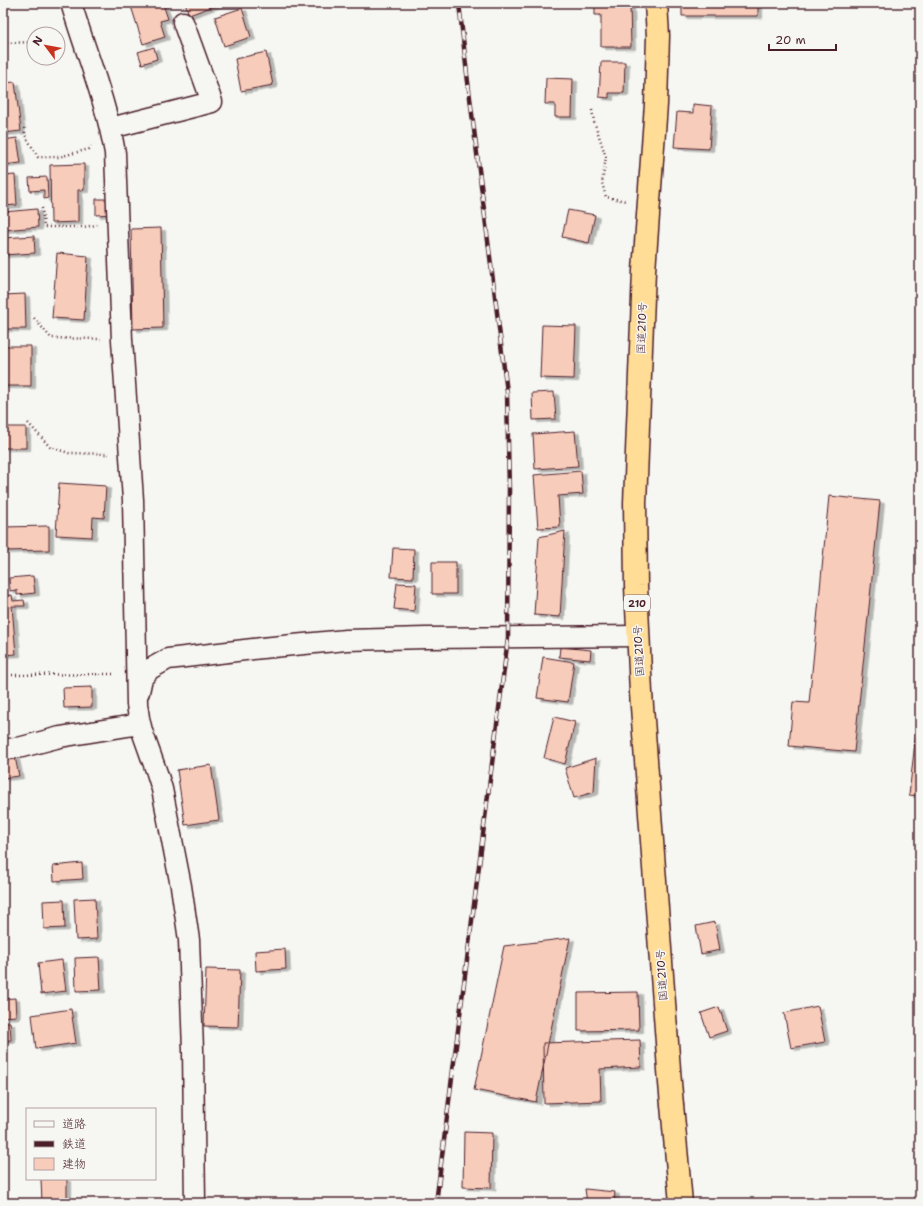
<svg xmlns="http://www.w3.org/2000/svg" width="923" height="1206" viewBox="0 0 923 1206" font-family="'Shantell Sans','Klee One',sans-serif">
	<defs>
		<filter id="shadow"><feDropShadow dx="4.5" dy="2.5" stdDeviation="0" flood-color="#0004"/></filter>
	</defs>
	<rect width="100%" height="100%" fill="#f6f6f2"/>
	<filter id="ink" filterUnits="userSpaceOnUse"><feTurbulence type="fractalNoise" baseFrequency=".025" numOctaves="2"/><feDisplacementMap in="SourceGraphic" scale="8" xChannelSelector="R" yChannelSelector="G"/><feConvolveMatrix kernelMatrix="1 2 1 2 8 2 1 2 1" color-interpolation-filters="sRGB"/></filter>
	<g filter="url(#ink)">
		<!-- building -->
		<path fill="#f8ccba" stroke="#4a1f2b" filter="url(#shadow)" d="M130 3H155L156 6 163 4 168 19 160 21 165 37 143 44Z
			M185 3H222L189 15Z
			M595 3H630L631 47H601V15H595Z
			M682 3H758V16H682Z
			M242 8 251 37 224 46 215 17Z
			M154 47 157 59 142 64 138 52Z
			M266 52 273 85 241 91 235 59Z
			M601 62H625L624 93H609V98L599 97Z
			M546 78 573 79 572 117H555V104H545Z
			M15 82 21 131 3 133V83Z
			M693 104 712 106 709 149 674 147 677 112 693 113Z
			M17 138 21 163 3 165V140Z
			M84 164V190H78V222L51 223 50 165Z
			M15 175 17 205 3 206V176Z
			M47 177 48 198 44 199V190L30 191 29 178Z
			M96 199H111L112 214 96 215Z
			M37 209 38 227 3 230V212Z
			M568 210 595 215 589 243 562 237Z
			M161 228 163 328 133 329 131 229Z
			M34 236 35 253 3 255V238Z
			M57 253 88 256 84 320 52 318Z
			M25 294 26 329H3V295Z
			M542 325 576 326 574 379 540 378Z
			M3 346H31V386H3Z
			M554 392 556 419 533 420 532 393Z
			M3 427H26V448H3Z
			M575 431 578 466 535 469 533 434Z
			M581 471 583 494 558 496 560 527 538 528 534 475Z
			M59 483 106 486 104 518 93 517 92 537 56 535Z
			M829 496 880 501 854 752 789 746 793 702 809 703Z
			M49 526V550L3 551V527Z
			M565 531 560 617 534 615 539 537Z
			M393 548 414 549 413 578 391 577Z
			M432 562H456V594H432Z
			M33 576 35 593 17 595V590L10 591 9 578Z
			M397 583 416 584 414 611 394 609Z
			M12 595 13 601 24 600 25 606H12L16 654 3 655V596Z
			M560 647 591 650 590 660 559 657Z
			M543 657 574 662 568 702 537 698Z
			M92 687V707L64 708 63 688Z
			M554 717 575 722 565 764 544 758Z
			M916 733H920V796L909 795Z
			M15 757 19 776 3 778V759Z
			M596 758 594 792 574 798 565 768Z
			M211 765 219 820 185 825 177 770Z
			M82 863 83 879 54 881 53 866Z
			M95 898 97 939 76 940 74 899Z
			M64 900 65 928 44 929 43 901Z
			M715 922 720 950 701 954 696 926Z
			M570 938 536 1102 474 1090 504 946Z
			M285 949 286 969 256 971 255 951Z
			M99 957 101 990 76 991 75 958Z
			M62 960 66 991 41 994 38 963Z
			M206 969 240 970 238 1027 204 1026Z
			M638 992 639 1030 578 1031V993Z
			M15 998 16 1016 3 1017V999Z
			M818 1006 825 1042 791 1048 784 1013Z
			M719 1007 727 1031 709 1037 701 1013Z
			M71 1009 76 1043 36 1049 32 1015Z
			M3 1022H10L11 1040 3 1041Z
			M640 1040 641 1067 600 1069 601 1101 544 1103 543 1043Z
			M464 1132 492 1133 491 1188 463 1187Z
			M41 1179H67V1203H42Z
			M585 1189 615 1192 614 1203H587Z"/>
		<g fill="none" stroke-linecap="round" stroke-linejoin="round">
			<!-- minor casing -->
			<g stroke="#4a1f2b" stroke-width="23">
				<path id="minor" d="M71 3C86 53 106 101 115 153L122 340 133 500 137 704 139 718 142 731 157 773 162 789 181 886 189 940 193 1050 195 1203
					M111 128 212 102 183 22
					M139 692 142 678 150 669 168 659 262 648 346 640 426 638 638 636
					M3 750 22 747 60 737 140 724"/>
			</g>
			<!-- trunk casing -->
			<g stroke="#4a1f2b" stroke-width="25">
				<path id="trunk" d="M656 3 658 36 656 104 644 271 635 503 636 586 641 693 670 1083 681 1203"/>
			</g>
			<!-- path -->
			<path stroke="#4a1f2b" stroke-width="2.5" stroke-dasharray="1 3" stroke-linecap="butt" d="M3 42 6 43 34 42
				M592 110 594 121 606 157 602 183 606 197 626 201
				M25 128V135L38 157H59L89 149 91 146
				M42 208 44 227H83L97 225
				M34 318 51 338 101 339
				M28 423 50 447 69 453 109 454
				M12 675 116 674"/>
			<!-- minor -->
			<use href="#minor" stroke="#f6f6f2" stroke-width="20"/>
			<!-- trunk -->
			<use href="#trunk" stroke="#ffdd96" stroke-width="22"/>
			<!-- rail casing -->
			<g stroke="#4a1f2b" stroke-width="4.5">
				<path id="rail" d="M436 1203 508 638 509 490 507 392 467 74 459 3"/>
			</g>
			<!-- rail -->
			<use href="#rail" stroke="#f6f6f2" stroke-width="3" stroke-dasharray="9" stroke-linecap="butt"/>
		</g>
	</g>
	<g text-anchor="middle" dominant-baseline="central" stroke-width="3" stroke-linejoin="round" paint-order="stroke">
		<!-- shield labels -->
		<rect fill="#f6f6f2" stroke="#7e6067" stroke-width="1" x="624" y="595" width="26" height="16" rx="3"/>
		<g font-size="10" font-weight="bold" fill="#4a1f2b">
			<text x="637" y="603">210</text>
		</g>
		<!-- street labels -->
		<g font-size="11" fill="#4a1f2b" stroke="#f6f6f2">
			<text transform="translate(642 328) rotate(-88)">国道210号</text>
			<text transform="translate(639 651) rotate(-93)">国道210号</text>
			<text transform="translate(662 975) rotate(-94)">国道210号</text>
		</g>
	</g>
	<!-- margin -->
	<rect width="923" height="1206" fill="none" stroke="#f6f6f2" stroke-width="16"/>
	<rect x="8" y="8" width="907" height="1190" fill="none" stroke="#4a1f2b" stroke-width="1.5" filter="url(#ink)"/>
	<!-- legend -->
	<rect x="26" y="1108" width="130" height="72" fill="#f6f6f2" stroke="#b1a0a2"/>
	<rect x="34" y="1121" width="20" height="6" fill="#f6f6f2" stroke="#b1a0a2"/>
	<text x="62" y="1128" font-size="12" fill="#4a1f2b">道路</text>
	<rect x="34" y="1141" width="20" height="6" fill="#4a1f2b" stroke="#b1a0a2"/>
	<text x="62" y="1148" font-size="12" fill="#4a1f2b">鉄道</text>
	<rect x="34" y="1158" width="20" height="12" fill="#f8ccba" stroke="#b1a0a2"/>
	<text x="62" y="1168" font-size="12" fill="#4a1f2b">建物</text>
	<!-- north arrow -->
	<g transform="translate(46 46) rotate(302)"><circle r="19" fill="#f6f6f2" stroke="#b1a0a2"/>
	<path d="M0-3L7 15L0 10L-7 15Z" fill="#c8321e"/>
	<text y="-6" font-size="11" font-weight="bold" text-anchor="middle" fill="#4a1f2b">N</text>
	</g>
	<!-- scale -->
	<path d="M769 44v6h67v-6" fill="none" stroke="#4a1f2b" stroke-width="2"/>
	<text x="775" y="44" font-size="12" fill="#4a1f2b" stroke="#f6f6f2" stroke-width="3" paint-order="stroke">20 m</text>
</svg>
